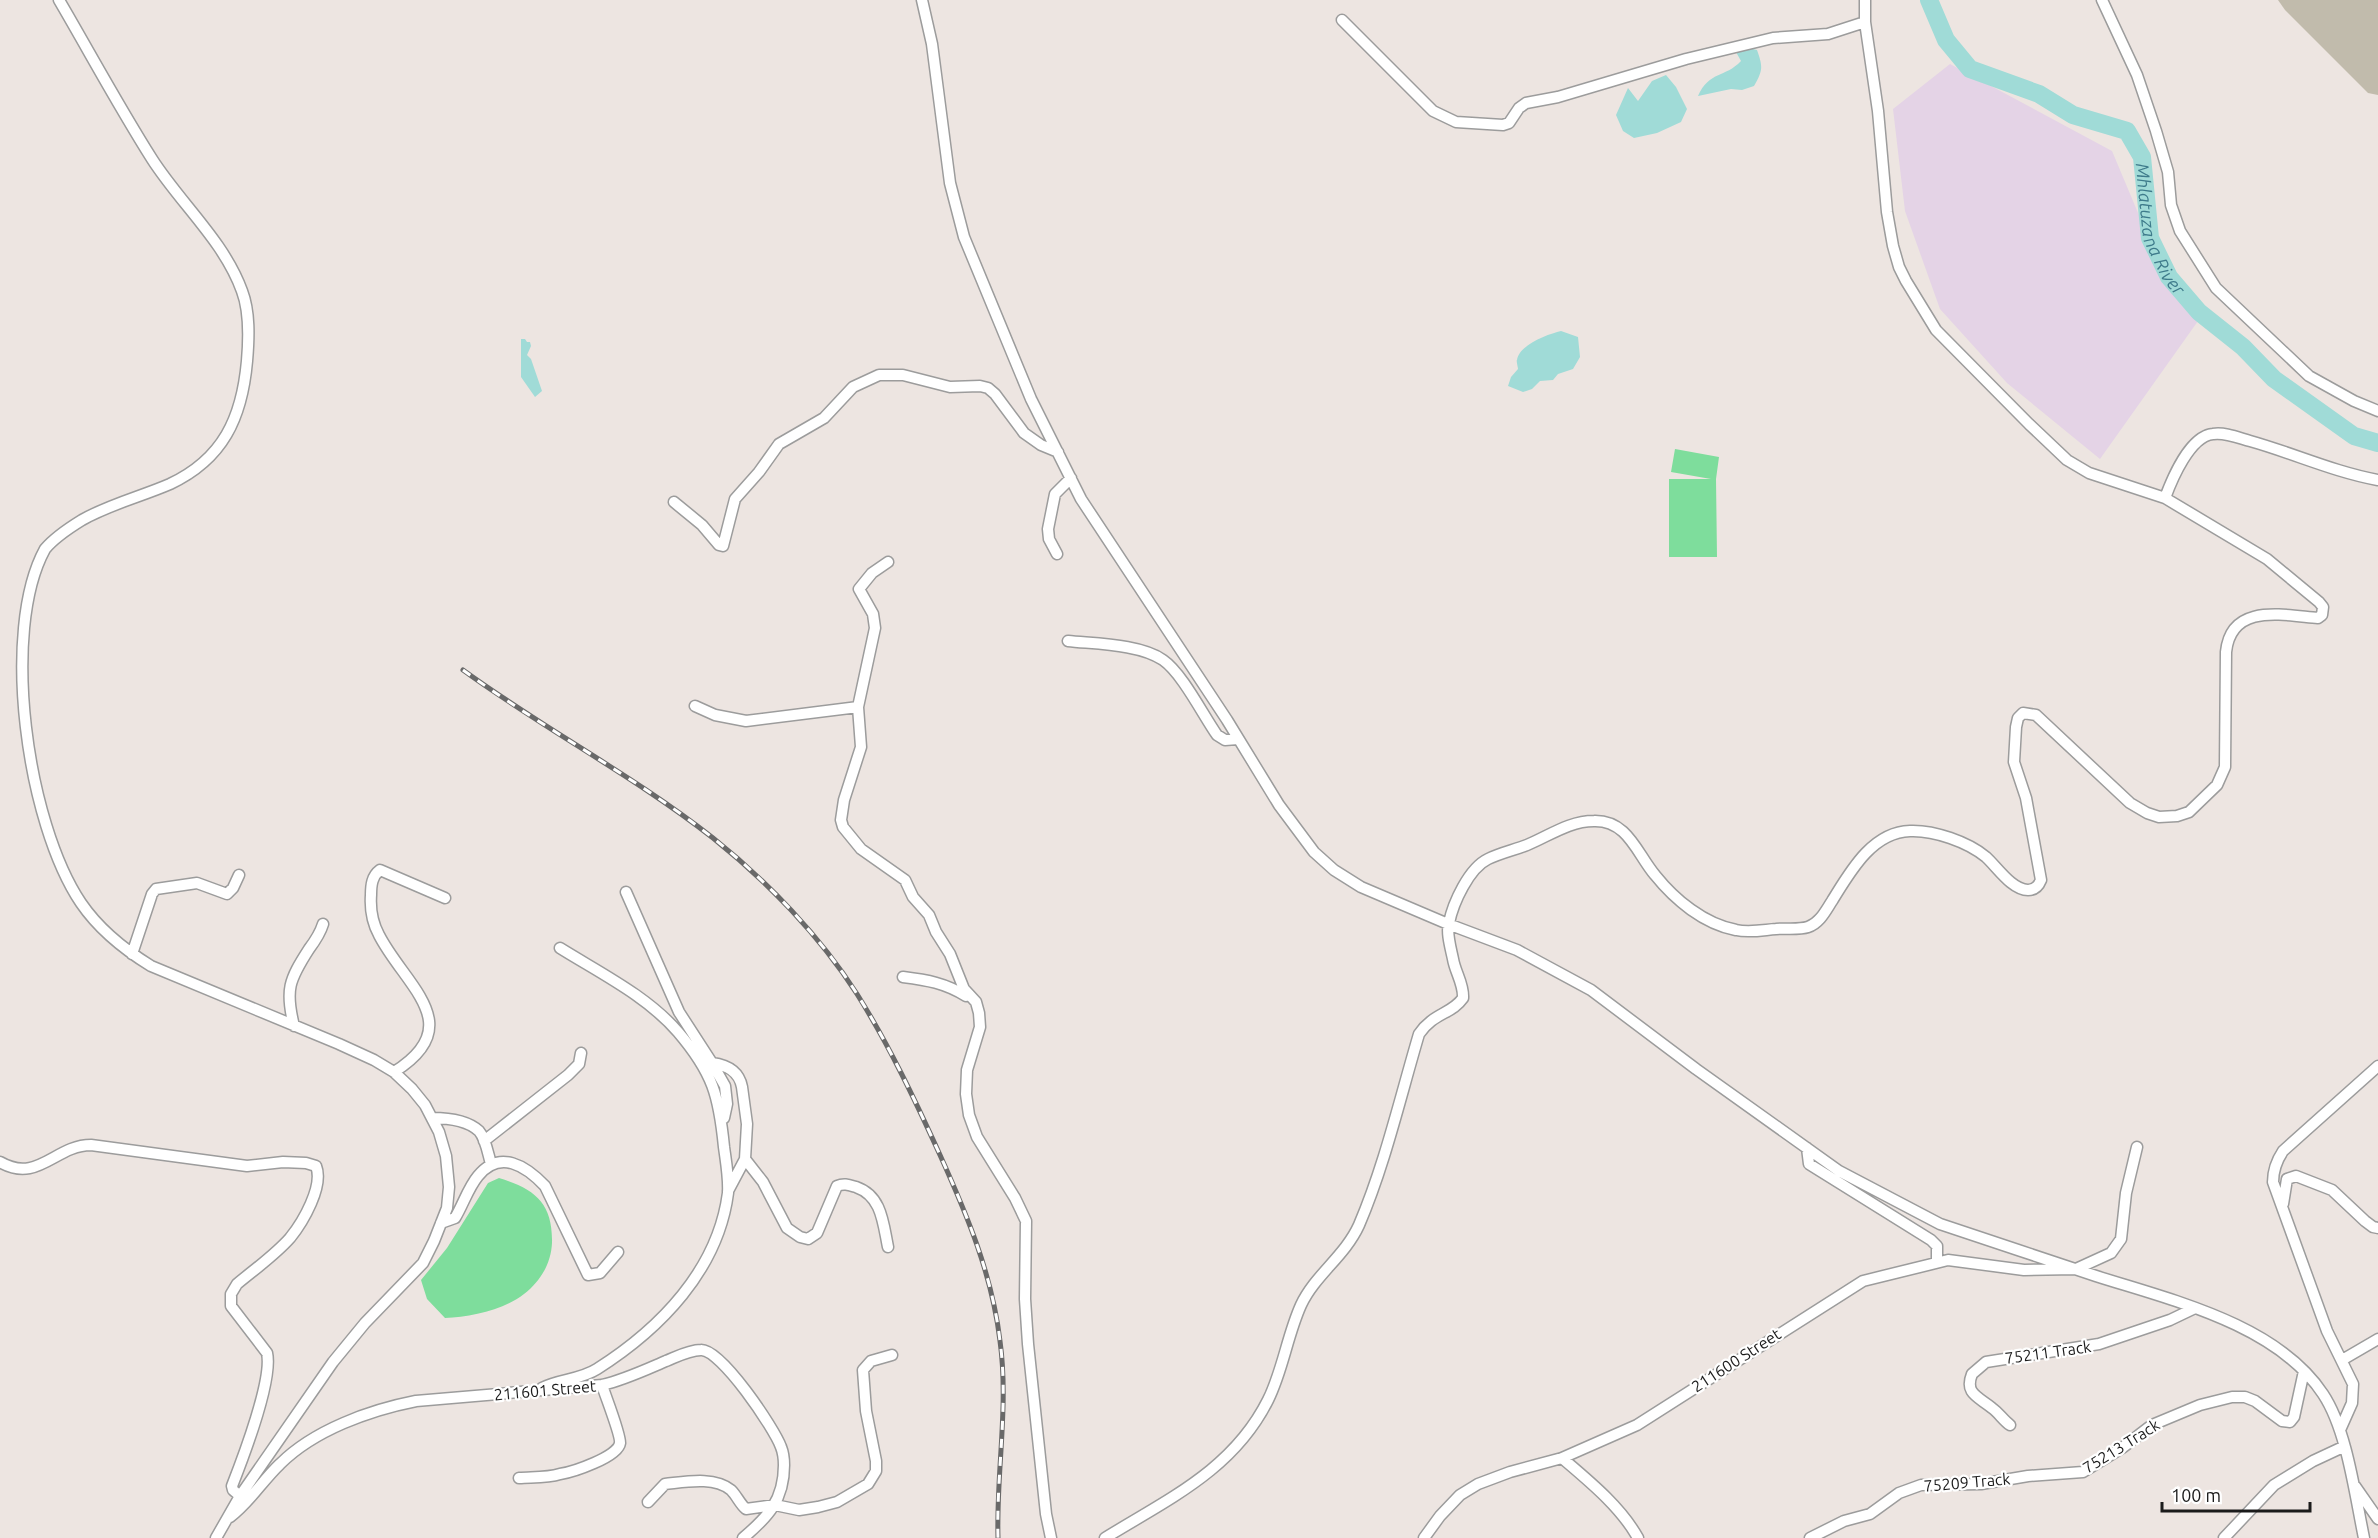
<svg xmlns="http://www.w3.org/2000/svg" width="2378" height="1538" viewBox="0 0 2378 1538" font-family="Ubuntu,sans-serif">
	<rect width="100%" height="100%" fill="#ede5e1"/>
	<!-- industrial -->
	<path fill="#e4d3e6" d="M1950 64 2112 151 2157 258 2198 321 2100 459 2007 383 1940 309 1905 211 1893 109Z"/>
	<!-- construction -->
	<path fill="#c1bbac" d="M2278 0H2378V95L2368 93 2285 10Z"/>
	<!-- pitch -->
	<path fill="#7edd9c" d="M1675 449 1719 457 1716 479 1717 557H1669V479H1711L1671 472Z
		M499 1178C535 1189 553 1203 552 1243 551 1263 541 1281 524 1294 504 1310 470 1317 445 1318L427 1299 421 1280 447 1248 488 1183Z"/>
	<!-- water -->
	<path fill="#a0dbd7" d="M1745 47 1757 50C1763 67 1763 70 1754 86L1742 90 1731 89 1698 96C1709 71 1725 78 1741 61L1736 52Z
		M1666 75 1676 87 1687 109 1681 122 1657 133 1634 138 1623 131 1616 115 1628 88 1638 101 1652 81Z
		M1561 331 1578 337 1580 357 1573 369 1558 374 1553 380 1540 381 1532 389 1523 392 1508 386 1511 377 1518 369C1518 368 1516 360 1517 360 1519 345 1548 334 1561 331Z
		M521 339H525L527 342H530L531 346 527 355 531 359 542 391 535 397 521 377Z"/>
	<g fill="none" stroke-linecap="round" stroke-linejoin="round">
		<!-- river -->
		<path stroke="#a0dbd7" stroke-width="18" id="s1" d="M1929 0 1946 40 1970 69 2039 94 2073 115 2127 131 2142 157 2150 238 2169 277 2199 312 2243 347 2274 379 2354 436 2378 443"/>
		<!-- minor casing -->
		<g stroke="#9c9c9c" stroke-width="13">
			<path id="minor" d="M59 0C90 53 119 107 152 159 180 203 224 241 242 291 250 312 249 338 247 361 242 418 223 459 170 484 140 497 110 504 82 520 69 528 55 537 45 549 0 631 27 823 81 903 98 928 125 950 151 966L339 1044 374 1060 394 1072 412 1089 425 1105 439 1132 446 1156 449 1187 447 1208 434 1241 423 1263 365 1323 333 1362 240 1496 216 1538
				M922 0 932 44 950 183 964 237 1031 399 1081 499 1227 720 1279 805 1314 852 1334 870 1361 887 1448 924 1517 950 1591 990 1696 1069 1839 1171 1940 1224C1992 1241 2044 1259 2096 1276 2171 1300 2277 1324 2323 1394 2347 1430 2355 1495 2364 1538
				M2102 0 2137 75 2156 131 2168 172 2171 205 2180 231 2216 288 2309 376 2354 401 2378 411
				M1342 20 1433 111 1456 122 1503 125 1509 123 1519 108 1526 103 1558 97 1686 59 1773 38 1828 34 1865 22
				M2165 498C2172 479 2190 436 2213 434 2225 432 2239 438 2250 441 2293 453 2334 472 2378 480
				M674 502 702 525 719 545 723 546 735 499 759 472 779 444 824 418 853 387 879 375H903L950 387 980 386 988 388 995 394 1024 433 1041 445 1058 452
				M1057 554 1049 539 1048 529 1055 494 1071 478
				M1068 641C1095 644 1140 644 1163 660 1182 673 1203 715 1217 735L1225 740 1238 739
				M695 706 715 715 746 721 858 707 861 747 844 800 841 820 843 827 861 849 905 880 913 897 929 915 936 932 950 954 964 989 976 1002 979 1013 980 1027 967 1070 966 1094 969 1115 977 1137 1015 1198 1026 1221 1025 1299 1028 1344 1046 1514 1051 1538
				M858 707 875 628 873 614 859 589 872 573 888 562
				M626 892 679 1012 712 1063 725 1086 727 1104 724 1118
				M132 954 152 894 156 889 197 883 227 894 233 888 239 875
				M903 977C927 980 945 983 966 996
				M294 1026C285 990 289 980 309 949 315 941 320 934 323 924
				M712 1063C727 1065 739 1071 742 1087L747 1124 745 1159 728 1191
				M394 1072C469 1025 405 986 379 935 372 922 370 909 371 895 371 885 372 876 380 870L445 898
				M432 1118C447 1118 467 1120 479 1131 486 1139 488 1154 491 1164
				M484 1141 568 1075 579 1064 581 1053
				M1807 1148 1809 1164 1931 1240 1937 1246V1262
				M745 1159 763 1182 787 1228 800 1237 808 1239 817 1233 837 1186C844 1183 849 1185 856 1187 882 1196 883 1223 888 1247
				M0 1162C38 1184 55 1145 91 1145L247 1166 283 1162 306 1163 316 1166C324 1186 303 1222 290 1238 275 1255 255 1269 237 1284L231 1294V1306L267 1353C273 1379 243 1458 232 1486L233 1490 240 1496
				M2283 1204 2287 1179 2296 1176 2332 1190 2365 1221 2373 1227 2378 1228
				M441 1223 455 1218C463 1205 468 1188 478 1176 500 1149 526 1166 545 1186L588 1275 600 1273 618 1252
				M2342 1360 2378 1339
				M542 1388C559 1379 580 1380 597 1369 660 1329 718 1270 728 1193 729 1178 726 1162 724 1147 719 1096 713 1073 678 1032 647 996 600 973 560 948
				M2010 1425C2003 1420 1999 1413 1992 1408 1979 1397 1964 1394 1972 1374L1986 1362 2099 1344 2170 1320 2193 1309
				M2340 1430 2352 1403 2353 1384 2327 1331 2273 1182C2273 1170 2277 1160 2283 1151L2378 1066
				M1562 1458C1589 1481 1621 1507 1638 1538
				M519 1478C533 1477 547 1478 560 1474 573 1472 618 1457 620 1443 621 1435 605 1395 602 1385
				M2355 1486 2378 1519
				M648 1502 665 1484C685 1482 714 1476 731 1490 737 1496 740 1504 746 1509L775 1505 799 1510 818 1507 837 1502 868 1484 876 1471V1461L866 1411 863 1370 871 1361 892 1355
				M230 1517C250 1502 262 1481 280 1464 314 1430 370 1410 416 1401L602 1385C624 1380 645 1370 666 1361 676 1357 689 1350 701 1350 721 1349 774 1428 781 1447 783 1452 784 1460 784 1465 784 1500 768 1517 743 1538
				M1105 1538C1168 1499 1233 1470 1268 1400 1283 1370 1287 1336 1301 1305 1315 1275 1345 1256 1359 1225 1385 1164 1400 1098 1419 1034 1433 1013 1452 1014 1463 998 1464 984 1455 972 1453 959 1451 949 1446 933 1449 923 1453 903 1469 868 1488 859 1500 853 1514 850 1527 845 1549 836 1569 821 1594 821 1628 820 1637 854 1655 875 1675 900 1704 924 1736 930 1749 933 1763 930 1776 929 1786 928 1799 930 1808 927 1820 923 1826 910 1832 901 1850 872 1872 832 1910 831 1934 830 1968 842 1986 857 1997 867 2012 890 2028 890 2035 890 2039 885 2041 880L2026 798 2014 762 2016 727 2018 718 2023 713 2036 715 2130 803 2147 813 2159 817 2177 816 2189 812 2217 785 2225 767 2226 652C2231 603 2282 615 2318 618L2322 615 2323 607 2319 602 2267 559 2165 498 2089 473 2067 460 2029 424 1936 330 1906 281 1899 267 1893 246 1887 212 1878 111 1865 22V0
				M1424 1538 1440 1516 1460 1495 1478 1484 1510 1472 1562 1458 1637 1425 1863 1281 1948 1260 2024 1270 2076 1269 2111 1253 2121 1239 2126 1193 2137 1147
				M1810 1538 1844 1521 1870 1514 1899 1493 1921 1485 1981 1484 2028 1476 2083 1472 2122 1448 2152 1425 2200 1405 2232 1397H2245L2255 1401 2282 1421 2290 1422 2294 1417 2304 1371
				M2224 1538 2274 1485 2313 1461 2343 1447"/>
		</g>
		<!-- minor -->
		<use href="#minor" stroke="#fff" stroke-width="10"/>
		<!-- rail casing -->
		<g stroke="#696969" stroke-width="5">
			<path id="rail" d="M463 670C544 729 634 776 713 838 767 881 820 936 857 994 889 1045 915 1100 940 1155 967 1215 992 1274 1000 1341 1009 1406 996 1473 998 1538"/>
		</g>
		<!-- rail -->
		<use href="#rail" stroke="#fff" stroke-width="3" stroke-dasharray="9" stroke-linecap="butt"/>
	</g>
	<g text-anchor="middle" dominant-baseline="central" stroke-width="4.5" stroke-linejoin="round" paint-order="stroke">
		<!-- street labels -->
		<g font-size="16" fill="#1b1b1b" stroke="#fff">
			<text transform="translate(2048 1352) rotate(-8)">75211 Track</text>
			<text transform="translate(1736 1360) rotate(-33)">211600 Street</text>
			<text transform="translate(545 1390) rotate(-5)">211601 Street</text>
			<text transform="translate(2121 1446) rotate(-32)">75213 Track</text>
			<text transform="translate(1967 1482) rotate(-5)">75209 Track</text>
		</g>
		<!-- water labels -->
		<g font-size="18" font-style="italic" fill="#3e7b8b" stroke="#fff">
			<text stroke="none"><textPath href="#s1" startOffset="356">Mhlatuzana River</textPath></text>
		</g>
	</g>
	<!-- scale -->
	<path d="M2162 1502v9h148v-9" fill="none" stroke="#1b1b1b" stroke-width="3"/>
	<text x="2171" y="1502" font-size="18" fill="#1b1b1b" stroke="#ffffff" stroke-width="4.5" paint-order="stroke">100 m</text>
</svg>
